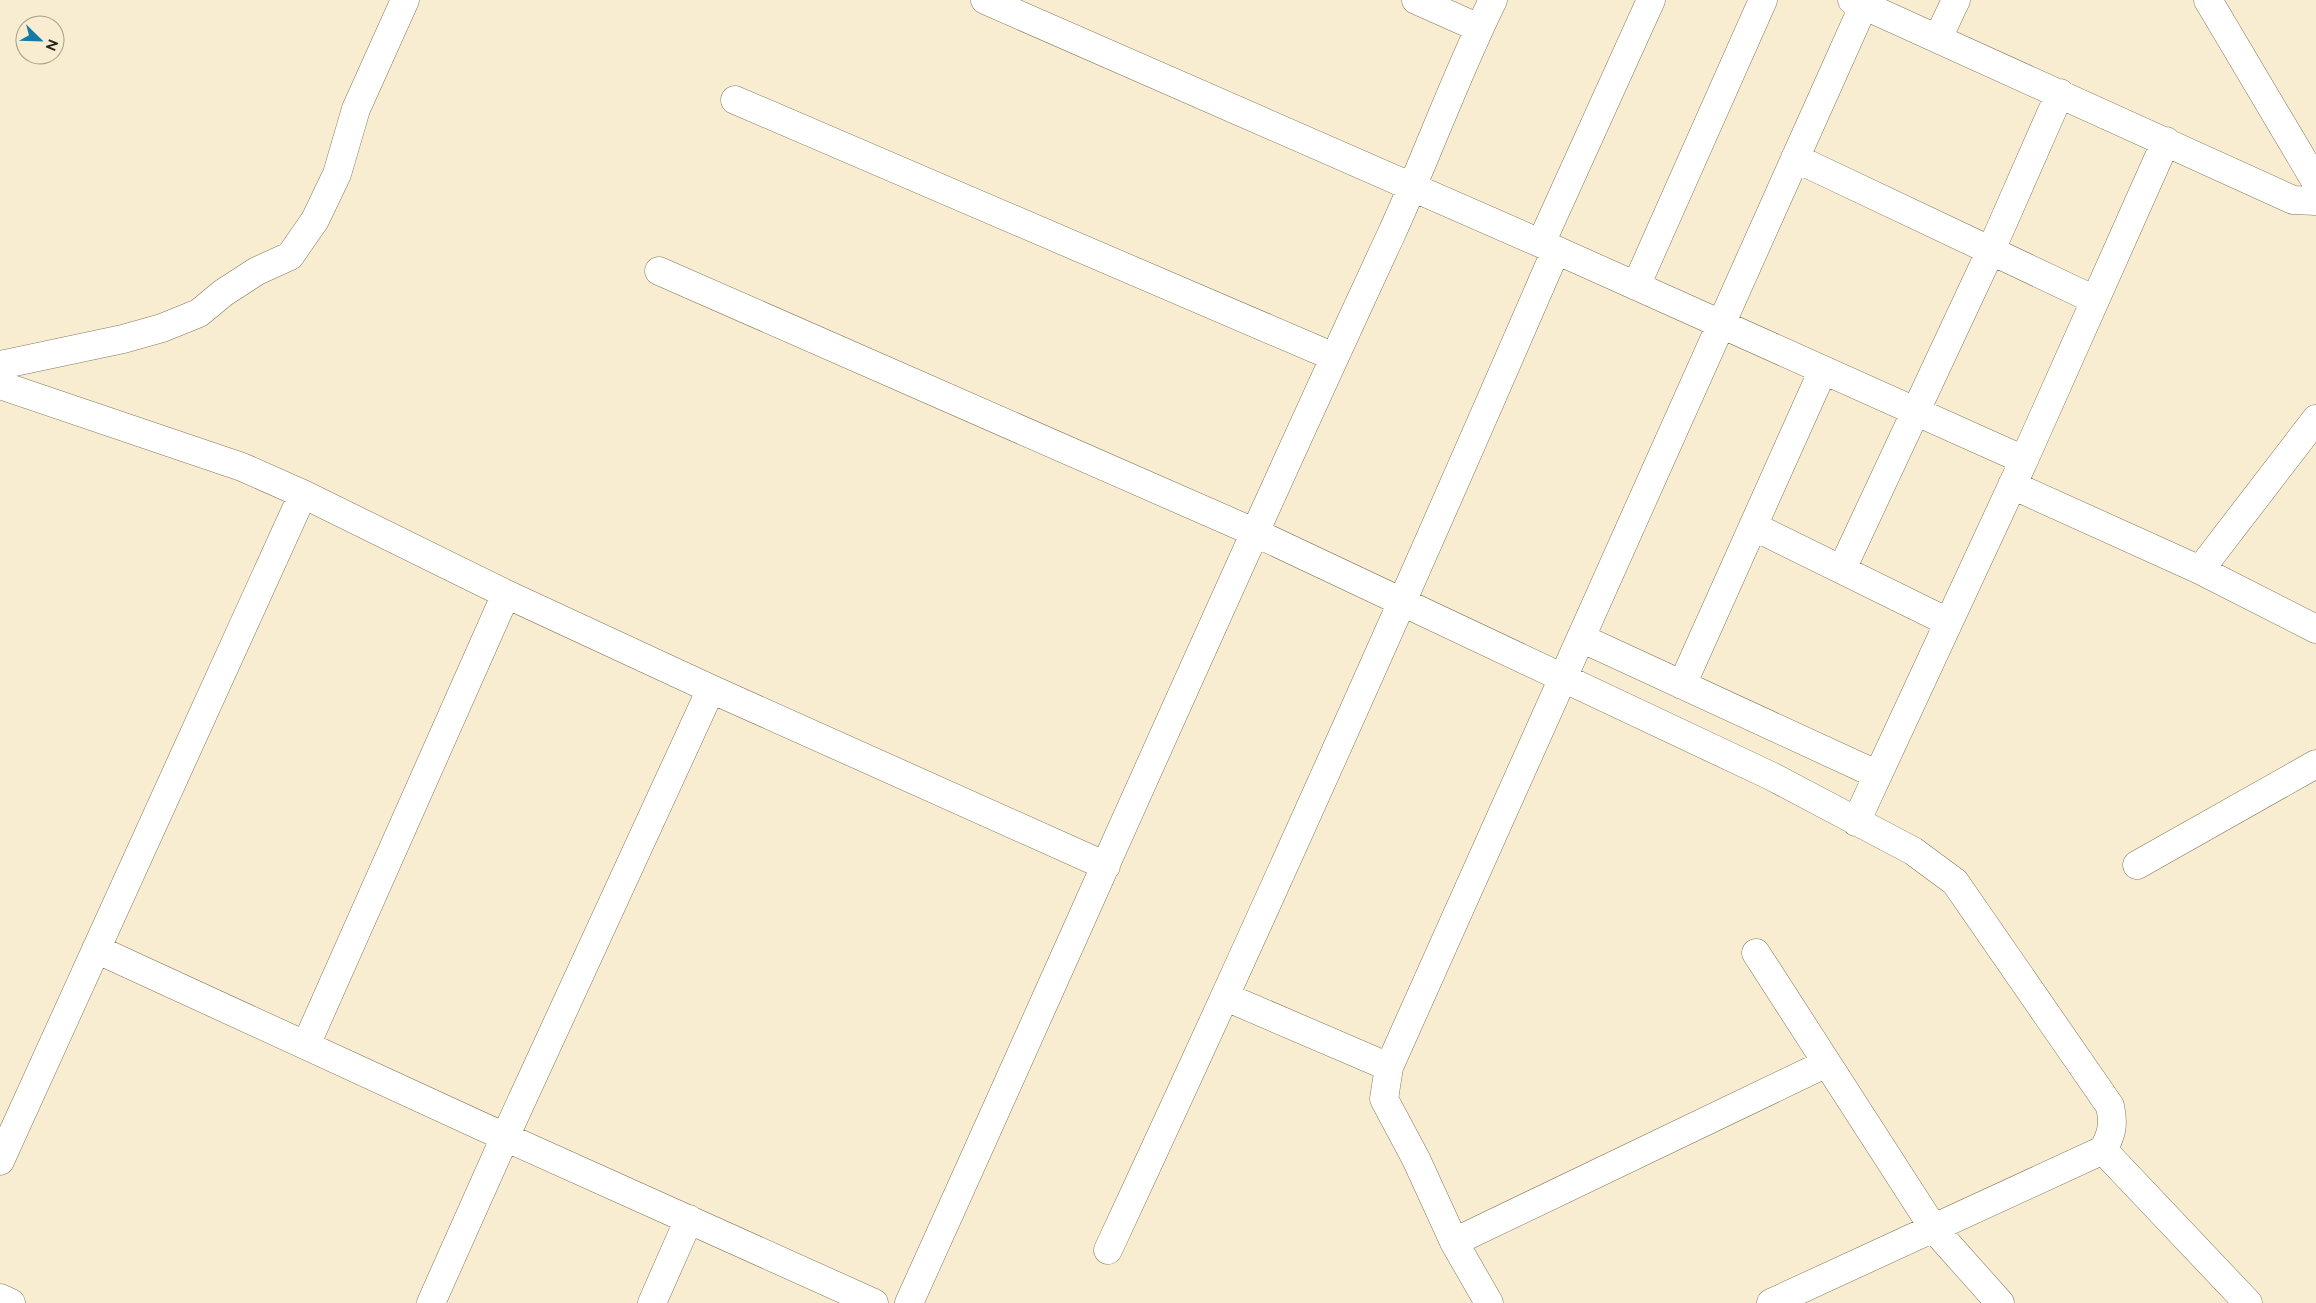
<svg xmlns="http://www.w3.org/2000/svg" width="2316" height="1303" viewBox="0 0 2316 1303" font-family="Raleway,sans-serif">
	<rect width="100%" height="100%" fill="#f8edd0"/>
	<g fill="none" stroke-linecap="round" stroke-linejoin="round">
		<!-- minor casing -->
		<g stroke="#82785e" stroke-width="29">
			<path id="minor" d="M985 0 1556 250 2024 460
				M1416 0 1479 28
				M1852 0 2293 200 2316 201
				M2208 0 2316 182
				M1938 38 1956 0
				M735 100 1334 357
				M1795 158 2095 300
				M1541 243 1651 0
				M659 271 1256 533 1771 776 1913 851 1955 882 2110 1106C2114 1124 2112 1134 2103 1150L1771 1303
				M1636 286 1763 0
				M0 365 123 339 162 328 199 313 223 293 257 271 290 256 315 220 337 174 356 109 405 0
				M0 385 242 467 303 494 506 594 711 689 1106 866
				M2012 485 2200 570 2316 629
				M1753 526 1948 622
				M1842 569 1991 250 2060 93
				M2200 570 2316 419
				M1581 638 1878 775
				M1682 685 1823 370
				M1856 822 2024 460 2166 141
				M2137 865 2316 764
				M96 949 505 1137 874 1303
				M1756 953 1934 1229 2000 1303
				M1226 997 1389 1067
				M306 1045 506 594
				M2103 1150 2248 1303
				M0 1161 303 494
				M1454 1242 1827 1063
				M1108 1250C1262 919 1411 585 1556 250
				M0 1298 11 1303
				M431 1303 505 1137 711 689
				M652 1303 689 1219
				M909 1303C1070 948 1226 590 1390 237 1426 159 1455 77 1493 0
				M1489 1303 1454 1242 1416 1159 1384 1099 1389 1067 1866 0"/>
		</g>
		<!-- minor -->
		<use href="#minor" stroke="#fff" stroke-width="28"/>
	</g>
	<!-- north arrow -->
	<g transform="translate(40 40) rotate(113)"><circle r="24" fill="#f8edd0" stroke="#a69d88"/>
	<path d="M0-4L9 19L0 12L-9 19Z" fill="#167aa6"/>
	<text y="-8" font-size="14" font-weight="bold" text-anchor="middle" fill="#2a261b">N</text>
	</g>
</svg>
